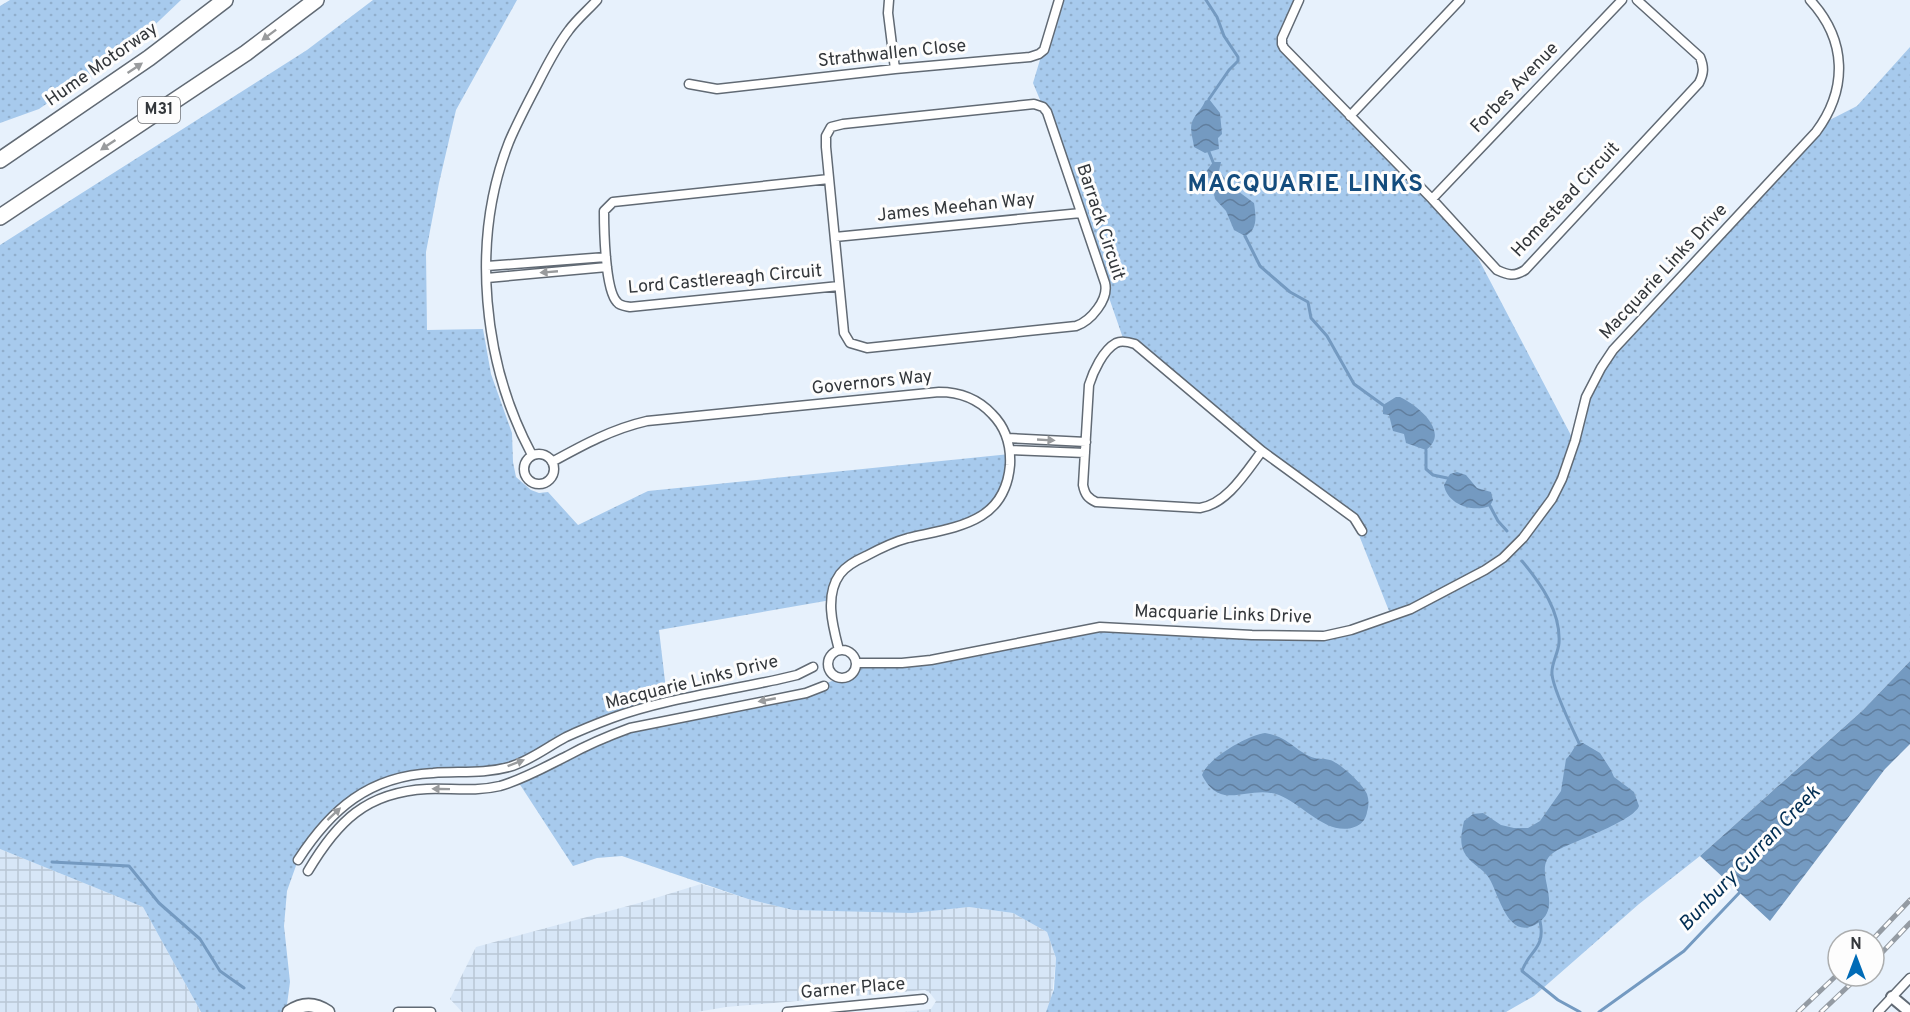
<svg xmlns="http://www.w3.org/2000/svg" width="1910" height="1012" viewBox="0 0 1910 1012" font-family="Overpass,sans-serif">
	<defs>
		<pattern id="industrial-grid" width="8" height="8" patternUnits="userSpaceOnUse" patternTransform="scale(1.5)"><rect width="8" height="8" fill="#d7e6f7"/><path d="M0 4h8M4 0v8" fill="none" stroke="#b9c6d5"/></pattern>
		<pattern id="grass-dots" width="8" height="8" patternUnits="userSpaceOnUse" patternTransform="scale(1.5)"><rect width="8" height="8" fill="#a7caed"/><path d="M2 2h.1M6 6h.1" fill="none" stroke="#90aecc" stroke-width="1.8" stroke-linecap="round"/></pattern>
		<pattern id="water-waves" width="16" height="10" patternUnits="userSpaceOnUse" patternTransform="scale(1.5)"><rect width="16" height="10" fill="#749ac1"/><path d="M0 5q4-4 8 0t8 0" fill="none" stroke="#607e9e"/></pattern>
	</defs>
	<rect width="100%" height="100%" fill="#e7f1fc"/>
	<!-- industrial -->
	<path fill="url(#industrial-grid)" d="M0 849 143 907 201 1012H0Z
		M701 884 748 899 793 910 917 912 969 907 1013 913 1047 932 1056 958 1052 996 1046 1012H904L931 1009 936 1001 930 993 925 990 726 1007 697 1012H462L450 999 476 947 639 903Z"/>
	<!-- grass -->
	<path fill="url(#grass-dots)" d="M10 0H181L141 38 39 109 0 123V6Z
		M373 0H517L456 110 439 183 426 252 427 330 483 329 491 374 512 433 513 462 516 477 531 490 539 493 548 492 578 525 648 491 1010 454 1003 491 977 519 885 546 839 575 831 600 659 630 667 698 587 727 517 763 484 772 407 775 352 799 298 860 287 891 284 926 290 982 286 1012H201L143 907 0 849V245L307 50Z
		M1058 0H1299L1282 43 1467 237 1575 443 1586 396 1601 368 1822 124 1857 106 1910 47V661L1863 710 1700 856 1639 904 1534 996 1506 1012H1046L1054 989 1056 958 1047 932 1013 913 969 907 912 913 793 910 748 899 622 856 597 858 573 866 517 780 638 726 802 694 841 677 852 675 856 664H902L1101 627 1321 637 1391 616 1353 520 1135 344 1124 341 1043 107 1033 83Z"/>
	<!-- water -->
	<path fill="url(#water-waves)" d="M1209 99 1220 113 1222 134 1218 138 1219 149 1205 153 1194 147C1193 138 1188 127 1194 118 1198 111 1202 109 1205 101Z
		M1213 162H1221L1219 171 1231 186 1254 203C1256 216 1258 230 1245 236L1234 230 1226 211 1215 199 1212 182 1206 172Z
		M1396 397H1400C1417 405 1451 432 1426 450L1406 443 1404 434 1393 431 1389 415 1383 414V405Z
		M1457 472 1466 475 1477 488 1491 492 1493 500 1490 506C1472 513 1447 504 1444 485L1450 474Z
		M1910 661V744L1885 769 1770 921 1700 856 1863 710Z
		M1265 733C1288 737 1291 747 1309 756 1317 760 1323 758 1330 760 1340 763 1363 784 1367 794 1369 800 1369 806 1367 812 1366 818 1363 823 1357 826 1329 839 1303 804 1279 795 1248 784 1221 813 1202 775 1208 758 1248 735 1265 733Z
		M1579 743H1583L1600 753 1611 770 1614 777 1634 792 1639 806C1634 821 1572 842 1556 851 1527 867 1567 904 1538 923 1508 943 1499 894 1489 878 1483 868 1469 863 1464 852 1459 842 1462 831 1464 821L1473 814 1483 813 1501 825 1514 828H1528L1540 821 1561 791 1566 759C1572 754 1573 747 1579 743Z"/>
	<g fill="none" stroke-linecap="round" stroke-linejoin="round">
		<!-- stream -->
		<path stroke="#749ac1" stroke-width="3" d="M1206 0 1217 17 1224 36 1238 57V61L1229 70 1209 99
			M1209 152 1213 162
			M1245 236 1260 266 1290 292 1308 302 1311 318 1327 336 1354 384 1383 405
			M1426 450V469L1433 475 1447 478
			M1490 506 1498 521 1507 531
			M1522 561C1541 584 1561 612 1559 643 1558 654 1551 664 1552 674 1553 689 1572 728 1579 743
			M52 862 129 866 159 903 200 939 220 971 244 988
			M1540 921C1546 949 1529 950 1522 971L1558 1000 1580 1012
			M1599 1012 1684 951 1741 891"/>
		<!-- minor casing -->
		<g stroke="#616a74" stroke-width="11">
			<path id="minor" d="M889 0 888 13 895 69
				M1299 0 1282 38V44L1284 48 1432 199 1497 270C1508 275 1514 277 1525 270L1699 83C1704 73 1704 67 1700 57L1637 0
				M689 84 717 89 895 69 1030 57 1039 54 1044 50 1059 0
				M1034 104 1043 107 1047 112 1105 283C1109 299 1091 321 1076 326L867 348 850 343 844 333 826 147V136L831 127 843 124Z
				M1350 116 1460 0
				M829 179 613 202 604 211C604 229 605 290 617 302 620 306 625 306 630 307L839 286
				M1432 199 1622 0
				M835 237 1081 213
				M487 266 606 257
				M487 278 607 267
				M1007 438 1086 442
				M1010 450 1085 453
				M1262 451 1135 344C1129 342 1122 340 1116 343 1103 350 1093 372 1089 385L1083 485C1085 495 1088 498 1096 502L1200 508C1227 504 1246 472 1262 451L1354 518 1362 531
				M524 469a15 15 0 1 1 30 0a15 15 0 1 1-30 0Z
				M532 455C483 364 470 241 509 142 517 123 527 104 537 85 546 67 556 47 569 30 577 19 588 10 597 0
				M552 462C583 445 612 429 647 421L939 392C959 392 978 399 992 414 1006 428 1011 446 1010 465 1005 524 955 527 908 538 893 542 879 549 866 556 857 560 846 566 840 574 824 596 833 627 839 650
				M828 664a14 14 0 1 1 28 0a14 14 0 1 1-28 0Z
				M856 663H902L931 660 1100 627 1252 635 1324 636 1351 630 1411 609 1485 570 1503 558 1523 538 1552 499 1562 479 1575 441 1586 397 1601 368 1613 350 1816 132C1848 89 1847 40 1810 0
				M298 860C331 809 369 776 433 773 459 771 483 774 509 767 530 761 547 747 566 737 581 730 596 724 612 718 664 699 726 691 780 679L797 675 813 667
				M308 871C337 822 366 792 427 789 451 788 475 792 500 786 524 779 545 767 567 756 587 745 608 736 630 728L806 693 824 686
				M398 1012H431
				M787 1012 923 999
				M1878 1012 1910 978"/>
		</g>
		<!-- tertiary casing -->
		<g stroke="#616a74" stroke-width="14">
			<path id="tertiary" d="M1892 997 1910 1012"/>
		</g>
		<!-- secondary casing -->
		<g stroke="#616a74" stroke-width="15">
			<path id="secondary" d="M289 1012C302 1003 315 1003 328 1012"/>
		</g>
		<!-- motorway casing -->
		<g stroke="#616a74" stroke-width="18">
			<path id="motorway" d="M0 160 149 58 225 0
				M0 217 246 53 316 0"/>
		</g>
		<!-- minor -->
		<use href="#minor" stroke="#fff" stroke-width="8"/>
		<!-- tertiary -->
		<use href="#tertiary" stroke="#fff" stroke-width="10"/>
		<!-- secondary -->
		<use href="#secondary" stroke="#fff" stroke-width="12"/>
		<!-- motorway -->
		<use href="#motorway" stroke="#fff" stroke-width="15"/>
		<!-- rail casing -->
		<g stroke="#949ba3" stroke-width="5">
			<path id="rail" d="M1872 940 1910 900
				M1874 961 1910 923
				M1798 1012 1838 974
				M1821 1012 1859 976"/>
		</g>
		<!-- rail -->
		<use href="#rail" stroke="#fdfdfd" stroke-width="3" stroke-dasharray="9" stroke-linecap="butt"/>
	</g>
	<!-- one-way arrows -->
	<defs><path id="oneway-solid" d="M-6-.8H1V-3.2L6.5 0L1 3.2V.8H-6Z" transform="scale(1.5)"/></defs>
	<g fill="#999b9d">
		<use href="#oneway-solid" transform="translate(269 35) rotate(143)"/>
		<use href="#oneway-solid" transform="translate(135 68) rotate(-34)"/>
		<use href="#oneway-solid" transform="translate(108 145) rotate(146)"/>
		<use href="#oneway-solid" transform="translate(549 272) rotate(175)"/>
		<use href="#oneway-solid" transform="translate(1046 440) rotate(3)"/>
		<use href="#oneway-solid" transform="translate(767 700) rotate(169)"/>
		<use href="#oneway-solid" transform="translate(516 763) rotate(-21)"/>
		<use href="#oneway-solid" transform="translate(441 789) rotate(-179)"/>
		<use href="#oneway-solid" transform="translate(334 814) rotate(-43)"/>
	</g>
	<g text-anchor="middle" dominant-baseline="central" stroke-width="6" stroke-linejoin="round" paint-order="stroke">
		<!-- shield labels -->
		<rect fill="#fdfdfd" stroke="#707275" stroke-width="1.5" x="138" y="97" width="42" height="26" rx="4.5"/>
		<g font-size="16" font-weight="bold" fill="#33373b">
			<text x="159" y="110">M31</text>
		</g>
		<!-- street labels -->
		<g font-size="18" fill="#33373b" stroke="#fdfdfd">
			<text transform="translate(892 54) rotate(-6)">Strathwallen Close</text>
			<text transform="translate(102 65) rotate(-35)">Hume Motorway</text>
			<text transform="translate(1515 88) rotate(-46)">Forbes Avenue</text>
			<text transform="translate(1566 200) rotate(-47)">Homestead Circuit</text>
			<text transform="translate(956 208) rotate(-6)">James Meehan Way</text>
			<text transform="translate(1100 222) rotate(72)">Barrack Circuit</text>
			<text transform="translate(1664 272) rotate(-47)">Macquarie Links Drive</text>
			<text transform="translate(725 280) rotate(-5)">Lord Castlereagh Circuit</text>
			<text transform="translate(872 383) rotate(-6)">Governors Way</text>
			<text transform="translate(1223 615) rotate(2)">Macquarie Links Drive</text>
			<text transform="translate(692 683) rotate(-14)">Macquarie Links Drive</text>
			<text transform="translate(853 989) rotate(-5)">Garner Place</text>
		</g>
		<!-- water labels -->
		<g font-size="20" font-style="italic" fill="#002d52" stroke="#fdfdfd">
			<text transform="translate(1750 859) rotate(-46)">Bunbury Curran Creek</text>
		</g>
		<!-- district labels -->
		<g font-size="24" font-weight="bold" letter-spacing="1.5" fill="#144c7d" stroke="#fdfdfd">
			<text x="1306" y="185">MACQUARIE LINKS</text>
		</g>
	</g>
	<!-- north arrow -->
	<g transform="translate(1856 958)"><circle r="28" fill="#fdfdfd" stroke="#acaeaf" stroke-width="1.5"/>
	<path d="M0-4.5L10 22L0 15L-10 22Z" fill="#006bb6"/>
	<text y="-9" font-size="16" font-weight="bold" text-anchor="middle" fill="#33373b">N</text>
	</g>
</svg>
